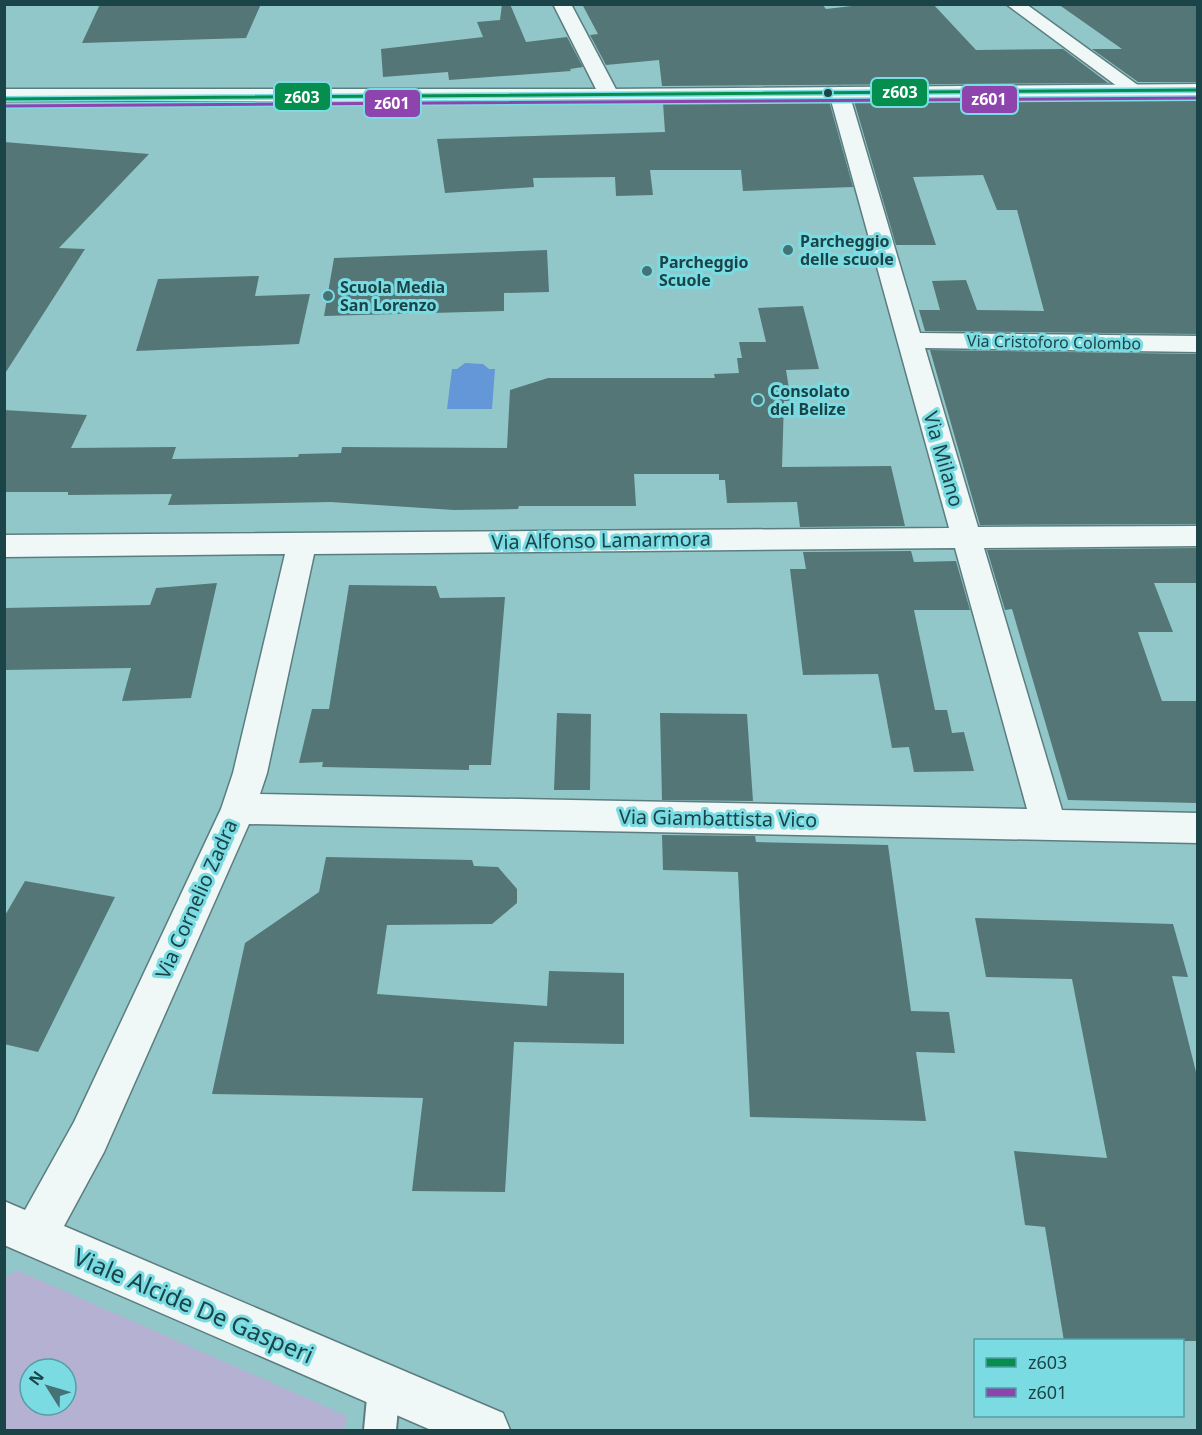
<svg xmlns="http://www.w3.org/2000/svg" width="1202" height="1435" viewBox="0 0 1202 1435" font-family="'Noto Sans',sans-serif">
	<rect width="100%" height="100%" fill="#92c7ca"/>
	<!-- green -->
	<path fill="#b4b1d2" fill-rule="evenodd" d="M17 1270 347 1416 345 1430H5V1278ZM30 1369H66V1405H30Z"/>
	<!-- water -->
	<path fill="#6497d7" d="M465 363 483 364 489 369H495L492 409H447L452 369H457Z"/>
	<!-- building -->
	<path fill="#547676" d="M100 4H261L246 38 82 43Z
		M502 4H510L526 42 567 37 583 67 570 69 571 71 449 80 448 72 383 77 381 49 483 37 477 22 500 20Z
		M582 4H822L826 9 869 4H933L976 50 1063 49 1108 83 662 86 659 60 606 65 590 35 598 34Z
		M1058 4H1197V82H1138L1092 49H1122Z
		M1197 98V334L925 331 919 310H940L932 281 966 280 977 310 1044 311 1017 210H997L983 175 913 177 936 245H896L854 101Z
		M829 101 853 187 743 191 741 170H650L653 195 616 196 615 177 533 178 534 187 445 193 437 139 665 132 663 103Z
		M4 142 149 154 59 248 85 249 4 375Z
		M547 250 549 292 504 293V311L324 316 334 258Z
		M259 276 255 296 310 294 299 344 136 351 158 279Z
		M803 306 819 369 786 370 791 401H784L782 467 891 466 905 526 800 527 797 502 727 503 725 480H719V474H634L636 506H519L518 509 454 510 331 502 168 505 172 494 68 495V492H4V410L87 415 71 448 176 447 172 459 298 457 299 454 341 453 342 447 507 448 510 390 548 378H715L714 374 739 373 737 358H742L739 342H766L758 308Z
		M930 350 1197 354V524L980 525Z
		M1197 548V583H1154L1173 632H1138L1162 701H1197V803L1068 800 1012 609 1005 610 987 550Z
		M911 551 914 562 956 561 970 610H914L935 710H947L952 733 964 732 974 771 914 772 909 747 892 748 878 674 803 675 790 569H806L803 552Z
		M217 583 191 698 122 701 131 668 4 670V608L150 605 156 588Z
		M349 585 436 586 440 598 505 597 491 765H469V770L322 767 323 762 299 763 312 709H329Z
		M557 713 591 714 590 790H554Z
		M660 713 747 714 753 801 662 800Z
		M662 835 755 836 756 842 888 845 911 1011 949 1012 955 1053 916 1052 926 1121 750 1117 738 872 663 870Z
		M326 857 472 860 474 866 498 867 517 889V903L492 924 387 925 377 994 547 1006 549 971 624 973V1044L514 1042 505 1192 412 1191 423 1098 212 1094 245 943 319 892Z
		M25 881 115 897 38 1052 4 1044V917Z
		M975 918 1173 924 1188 977 1172 976 1197 1076V1341H1064L1045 1227 1025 1225 1014 1151 1107 1158 1072 979 986 977Z"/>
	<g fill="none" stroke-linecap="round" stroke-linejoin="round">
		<!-- lane casing -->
		<g stroke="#5c7d7f" stroke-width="4">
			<path id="lane" d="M384 1371 395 1376 400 1387 396 1430H364L368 1387 373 1376Z"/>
		</g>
		<!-- street casing -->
		<g stroke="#5c7d7f" stroke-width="3">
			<path id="street" d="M553 4H571L619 95 616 99H602L599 95Z
				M1006 4H1026L1146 91 1143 95H1129Z
				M839 87 846 89 849 93 920 333 1198 336V352L925 348 978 527 1198 526V546L984 548 1062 810 1198 813V843L249 824 104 1152 64 1226 503 1413 510 1430H431L4 1245V1201L25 1210 74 1122 221 809 233 773 285 554 4 557V535L949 528 829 93 832 89ZM955 548 1027 809 260 794 267 773 314 554Z"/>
		</g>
		<!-- primary casing -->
		<g stroke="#5c7d7f" stroke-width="3">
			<path id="primary" d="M1198 84V96L609 101H4V89H609Z"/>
		</g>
		<!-- lane -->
		<use href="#lane" fill="#eff7f7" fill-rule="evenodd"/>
		<!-- street -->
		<use href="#street" fill="#eff7f7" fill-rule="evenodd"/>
		<!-- primary -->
		<use href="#primary" fill="#eff7f7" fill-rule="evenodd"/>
		<!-- bus-1 casing -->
		<g stroke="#7adce2" stroke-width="6">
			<path id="bus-1" d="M4 99 1198 90"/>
		</g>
		<!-- bus-2 casing -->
		<g stroke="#7adce2" stroke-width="6">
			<path id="bus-2" d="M4 106 1198 98"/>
		</g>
		<!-- bus-1 -->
		<use href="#bus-1" stroke="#068e4e" stroke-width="3"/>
		<!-- bus-2 -->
		<use href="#bus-2" stroke="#8e44ad" stroke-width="3"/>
	</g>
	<!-- markers -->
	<circle fill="#1a4447" stroke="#7adce2" stroke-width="2" cx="828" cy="93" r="5"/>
	<g fill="#447275" stroke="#7adce2" stroke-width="2">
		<circle cx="788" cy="250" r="6"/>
		<circle cx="647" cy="271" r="6"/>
		<circle cx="328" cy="296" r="6"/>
		<circle cx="758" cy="400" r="6"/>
	</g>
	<g text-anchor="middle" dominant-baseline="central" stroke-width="6" stroke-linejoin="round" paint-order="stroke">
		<!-- far-poi labels -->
		<g font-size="16" font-weight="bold" fill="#1a4447" stroke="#7adce2" text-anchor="start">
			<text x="800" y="241">Parcheggio<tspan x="800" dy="18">delle scuole</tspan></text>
			<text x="659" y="262">Parcheggio<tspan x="659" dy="18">Scuole</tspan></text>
			<text x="340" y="287">Scuola Media<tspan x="340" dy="18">San Lorenzo</tspan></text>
			<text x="770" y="391">Consolato<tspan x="770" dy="18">del Belize</tspan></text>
		</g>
		<!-- far-street labels -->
		<g font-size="16" fill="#1a4447" stroke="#7adce2">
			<text transform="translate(1054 342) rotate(1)">Via Cristoforo Colombo</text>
		</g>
		<!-- street labels -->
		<g font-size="20" fill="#1a4447" stroke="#7adce2">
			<text transform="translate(944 459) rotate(74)">Via Milano</text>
			<text transform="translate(601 540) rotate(-1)">Via Alfonso Lamarmora</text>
			<text transform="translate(718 818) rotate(1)">Via Giambattista Vico</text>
			<text transform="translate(196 899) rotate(-66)">Via Cornelio Zadra</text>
		</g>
		<!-- near-street labels -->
		<g font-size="24" fill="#1a4447" stroke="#7adce2">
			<text transform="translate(194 1305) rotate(23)">Viale Alcide De Gasperi</text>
		</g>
	</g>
	<g stroke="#7adce2" stroke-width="2">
		<rect x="871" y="78" width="57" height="29" rx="6" fill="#068e4e"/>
		<rect x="274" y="82" width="57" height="29" rx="6" fill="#068e4e"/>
		<rect x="961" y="85" width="57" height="29" rx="6" fill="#8e44ad"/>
		<rect x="364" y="89" width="57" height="29" rx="6" fill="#8e44ad"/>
	</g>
	<g font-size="16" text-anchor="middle" font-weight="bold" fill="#fff">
		<text x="900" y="98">z603</text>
		<text x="302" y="103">z603</text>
		<text x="989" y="105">z601</text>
		<text x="392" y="109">z601</text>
	</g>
	<!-- border -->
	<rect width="1202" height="1435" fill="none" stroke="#1a4447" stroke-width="12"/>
	<!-- legend -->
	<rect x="974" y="1339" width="210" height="78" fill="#7adce2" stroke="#549fa4" stroke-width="1.5"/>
	<rect x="986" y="1358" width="30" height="9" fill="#068e4e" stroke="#549fa4" stroke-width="1.5"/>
	<text x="1028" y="1369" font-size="18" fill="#1a4447">z603</text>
	<rect x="986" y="1388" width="30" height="9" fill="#8e44ad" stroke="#549fa4" stroke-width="1.5"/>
	<text x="1028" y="1399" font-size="18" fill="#1a4447">z601</text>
	<!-- north arrow -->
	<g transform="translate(48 1387) rotate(307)"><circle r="28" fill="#7adce2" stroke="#549fa4" stroke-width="1.5"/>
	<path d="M0-4.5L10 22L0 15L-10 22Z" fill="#447275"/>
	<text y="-9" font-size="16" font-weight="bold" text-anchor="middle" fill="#1a4447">N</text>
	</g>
</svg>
